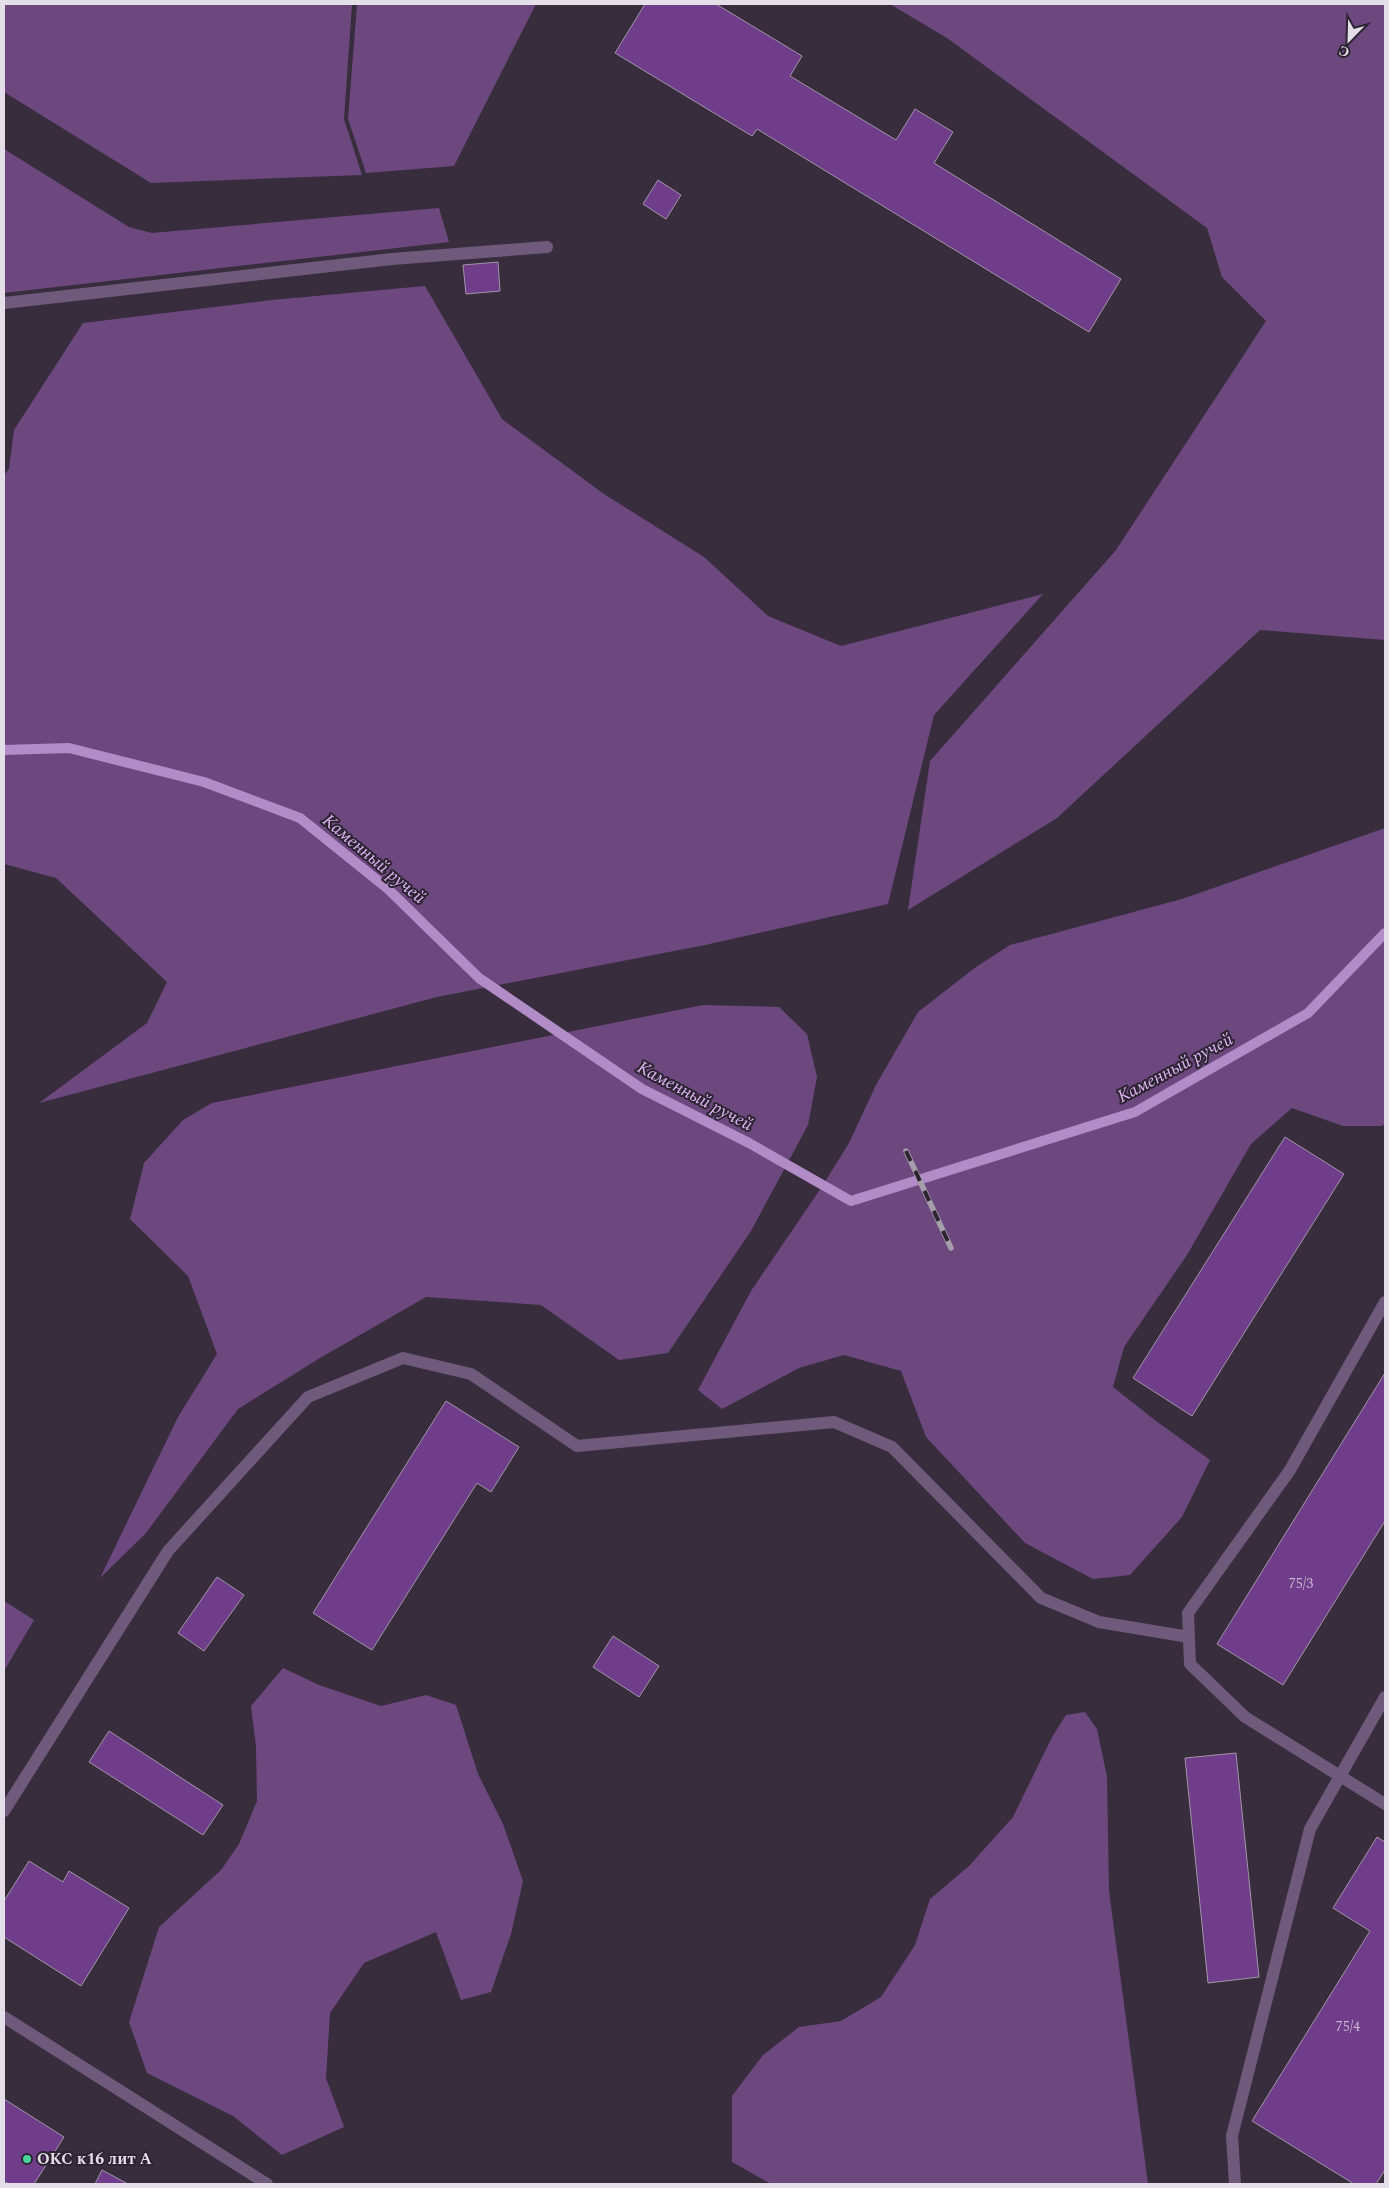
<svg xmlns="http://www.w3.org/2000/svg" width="1389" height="2188" viewBox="0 0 1389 2188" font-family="Spectral,serif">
	<rect width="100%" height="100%" fill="#372d3d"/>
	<!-- green -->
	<path fill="#6c487f" d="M4 4H352L344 119 362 175 151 183 4 92Z
		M357 4H536L454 166 366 173 348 119Z
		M890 4H1385V640L1260 630 1057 818 908 910 930 761 1116 550 1266 321 1222 277 1207 228 947 38Z
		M4 149 129 227 152 233 439 208 449 242 4 293Z
		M425 286 502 419 604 494 704 557 768 616 841 646 1043 594 934 715 888 904 705 945 437 997 39 1103 147 1023 167 982 56 878 4 864V475L9 469 14 430 83 323 272 300Z
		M1385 828V1123L1382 1126H1343L1292 1108 1251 1144 1187 1255 1124 1347 1113 1387 1156 1421 1210 1460 1182 1517 1130 1575 1093 1579 1025 1543 926 1437 901 1371 844 1355 799 1368 722 1409 698 1390 751 1291 823 1185 849 1143 876 1085 918 1012 976 967 1010 945 1182 899Z
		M703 1005 779 1007 807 1034 817 1077 808 1125 751 1231 668 1353 619 1360 541 1305 426 1297 320 1358 238 1409 146 1533 100 1578 178 1417 217 1354 188 1276 130 1219 144 1163 183 1120 212 1103Z
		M4 1601 34 1620 4 1671Z
		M283 1668 319 1685 381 1706 426 1695 456 1705 478 1774 503 1824 523 1881 511 1934 491 1992 461 2000 436 1932 364 1963 330 2013 326 2078 344 2127 282 2155 233 2116 147 2073 129 2022 159 1927 221 1870 239 1844 257 1801 256 1747 251 1706Z
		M1085 1712 1097 1729 1107 1777 1109 1891 1148 2184H771L732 2162V2096L763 2055 799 2027 841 2021 881 1997 915 1945 930 1899 969 1866 1013 1817 1052 1737 1066 1715Z"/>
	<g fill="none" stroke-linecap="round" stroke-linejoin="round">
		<!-- stream -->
		<path stroke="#b28cc7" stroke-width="10" d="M4 750 69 748 204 782 300 818 387 888 479 978 642 1089 749 1143 851 1201 1135 1112 1308 1013 1385 933"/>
	</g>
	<!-- building -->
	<path fill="#6f3d89" stroke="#a196a9" d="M645 4H716L802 56 790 76 896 140 915 109 953 132 934 163 1121 279 1089 332 757 129 752 136 615 53Z
		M658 180 681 195 666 219 643 204Z
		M498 262 500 291 466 294 463 265Z
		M1285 1137 1344 1174 1192 1416 1133 1378Z
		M1385 1373V1521L1283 1685 1217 1644Z
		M446 1401 519 1447 491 1492 477 1483 372 1650 313 1613Z
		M217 1577 244 1595 204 1651 178 1633Z
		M613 1636 659 1666 639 1697 593 1667Z
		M109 1731 223 1805 203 1835 89 1762Z
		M1236 1753 1259 1977 1208 1983 1185 1758Z
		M1377 1837 1385 1842V2170L1376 2184H1354L1252 2121 1370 1931 1333 1908Z
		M29 1861 63 1882 69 1871 129 1908 81 1986 4 1937V1901Z
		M4 2099 64 2137 34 2184H9L4 2181Z
		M102 2170 128 2184H95Z"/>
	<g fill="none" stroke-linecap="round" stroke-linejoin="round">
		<!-- minor -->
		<path stroke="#705a7c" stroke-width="12" d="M4 303 392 259 547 247
			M1385 1302 1290 1470 1188 1613 1190 1664 1245 1717 1385 1804
			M4 1811 168 1551 308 1397 403 1358 471 1374 577 1446 834 1422 892 1447 1041 1598 1099 1622 1189 1637
			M4 2017 267 2184
			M1235 2184 1232 2136 1310 1829 1385 1697"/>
		<!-- rail casing -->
		<g stroke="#a59eaa" stroke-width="5.5">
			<path id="rail" d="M906 1151 951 1248"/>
		</g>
		<!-- rail -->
		<use href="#rail" stroke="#2d2432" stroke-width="4" stroke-dasharray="11" stroke-linecap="butt"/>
	</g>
	<!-- markers -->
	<circle fill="#49d49d" stroke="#2d2432" stroke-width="2" cx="27" cy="2159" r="5"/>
	<g text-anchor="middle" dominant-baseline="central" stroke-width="4" stroke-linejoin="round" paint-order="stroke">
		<!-- number labels -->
		<g font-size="14" fill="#c7b6d0">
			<text x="1301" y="1583">75/3</text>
			<text x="1348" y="2026">75/4</text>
		</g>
		<!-- poi labels -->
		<g font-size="16" font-weight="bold" fill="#e4dee8" stroke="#2d2432" text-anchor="start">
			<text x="37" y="2159">ОКС к16 лит А</text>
		</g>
		<!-- water labels -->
		<g font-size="18" font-style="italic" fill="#dbb3f2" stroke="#2d2432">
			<text transform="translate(374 859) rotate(40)">Каменный ручей</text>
			<text transform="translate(1175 1068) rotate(-28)">Каменный ручей</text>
			<text transform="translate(695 1096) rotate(28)">Каменный ручей</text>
		</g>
	</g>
	<!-- border -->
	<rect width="1389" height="2188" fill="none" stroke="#e4dee8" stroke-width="10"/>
	<!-- north arrow -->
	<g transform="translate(1349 40) rotate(203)" stroke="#2d2432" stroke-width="4" paint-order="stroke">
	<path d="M0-4L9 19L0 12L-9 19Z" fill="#e4dee8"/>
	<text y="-8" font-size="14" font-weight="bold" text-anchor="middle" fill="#e4dee8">С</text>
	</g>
</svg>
